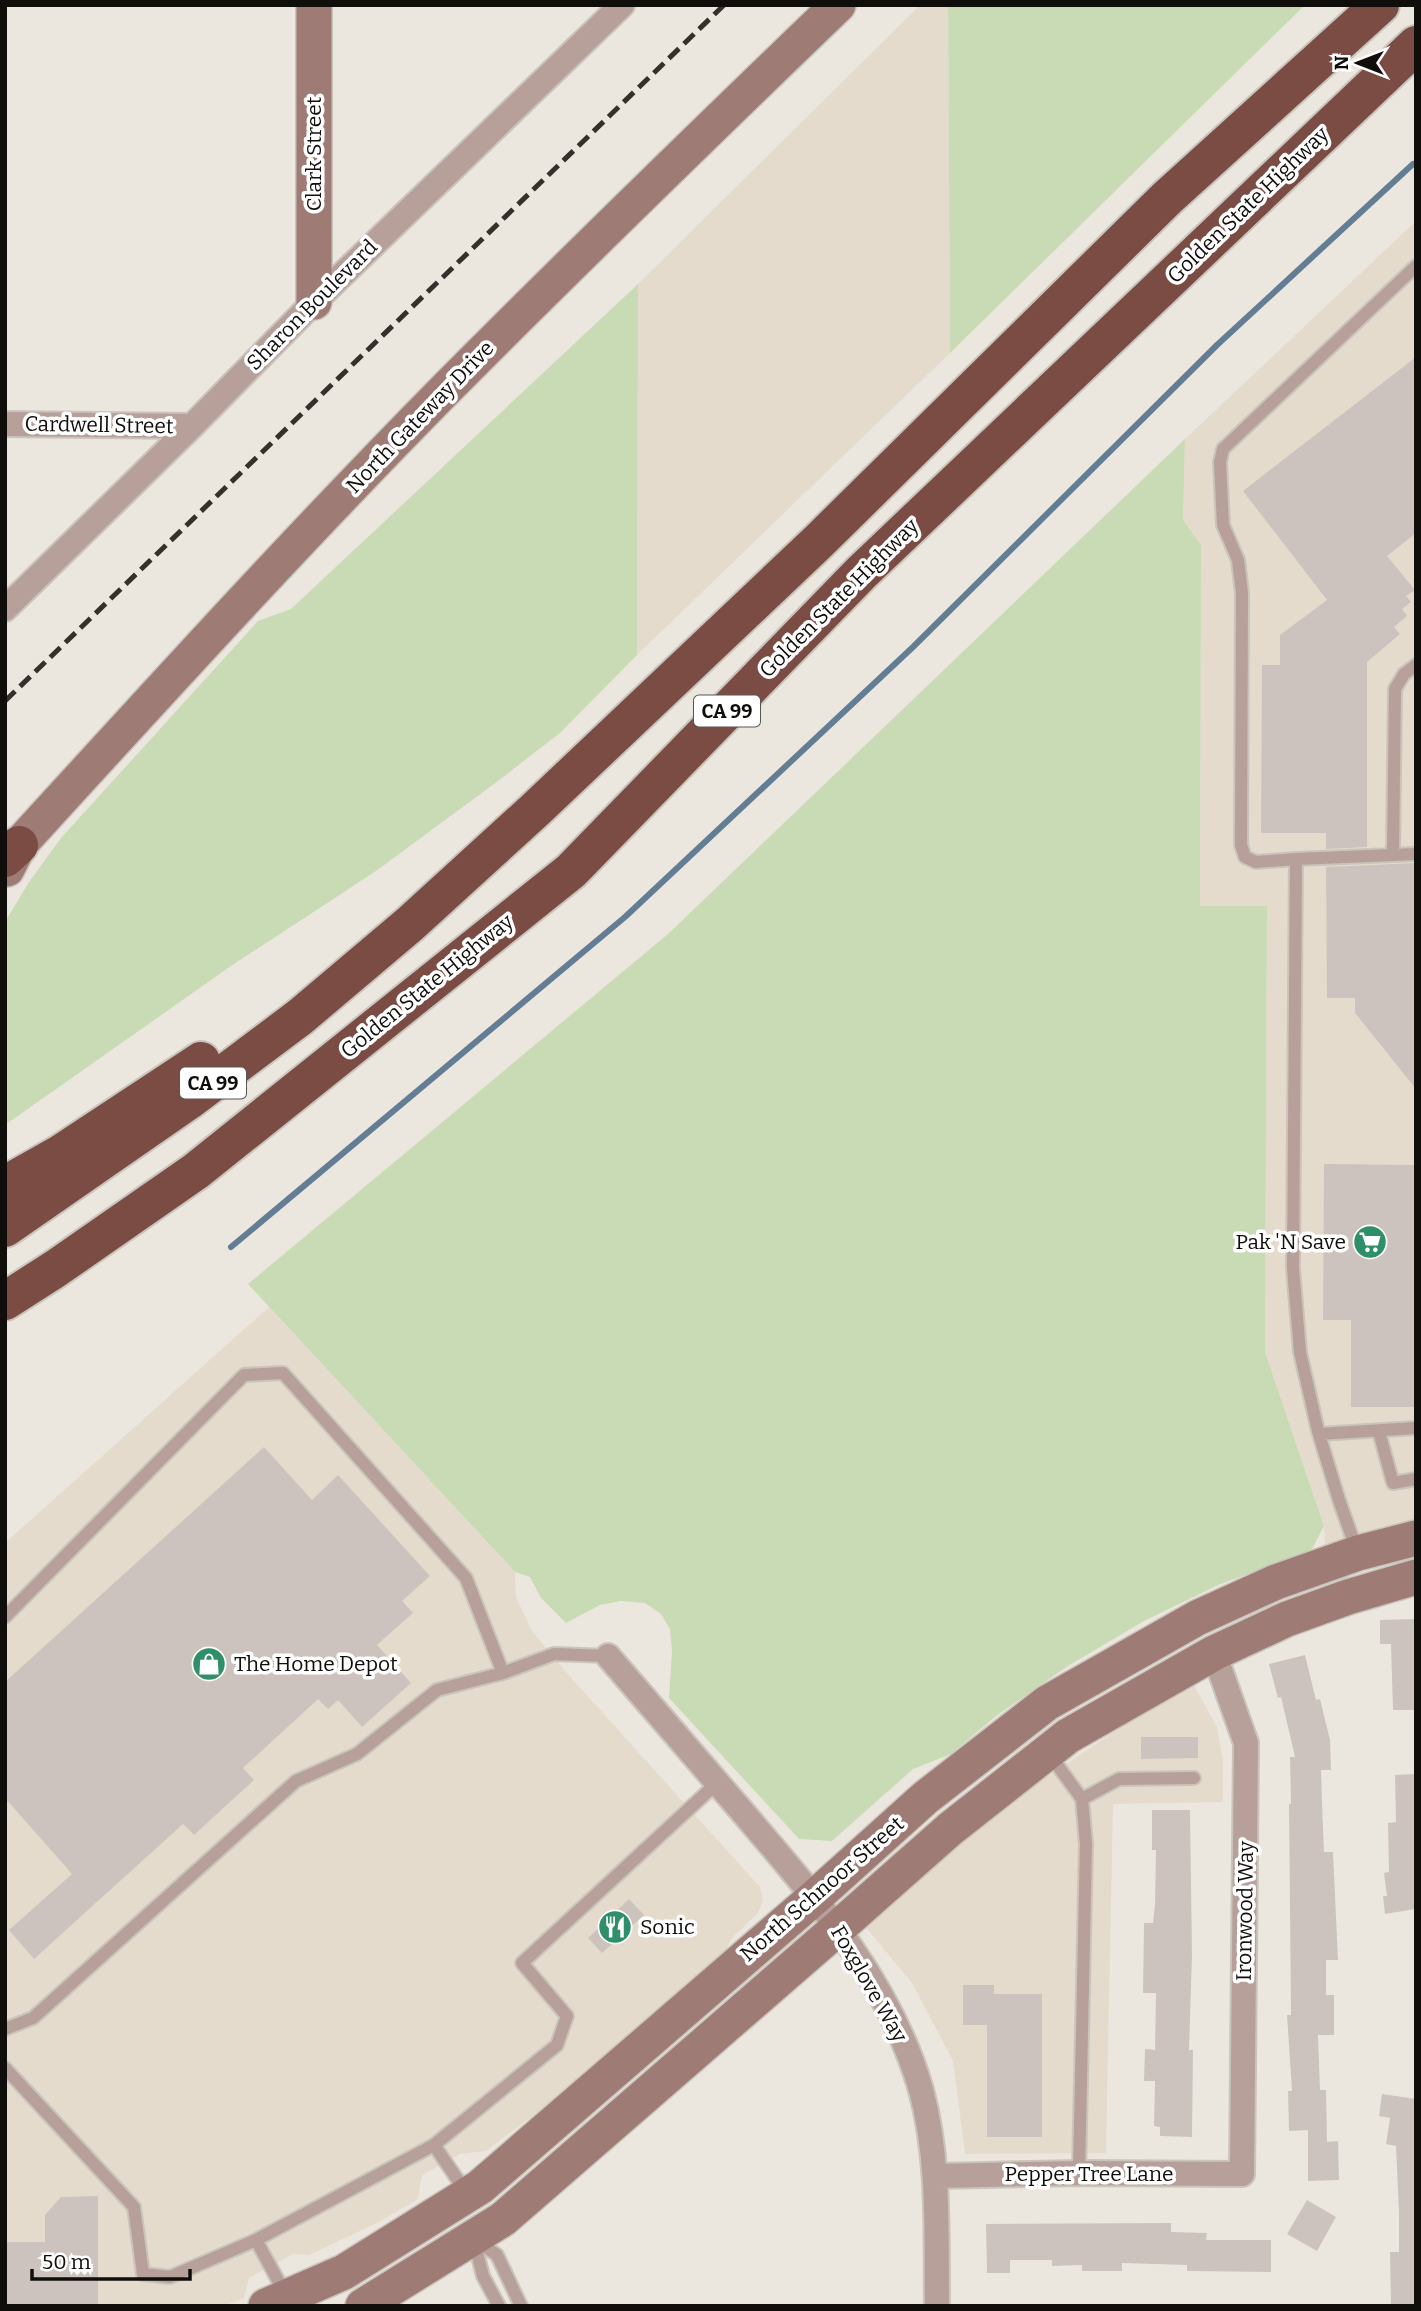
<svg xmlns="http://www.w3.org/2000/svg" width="1421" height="2311" viewBox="0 0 1421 2311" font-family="Bitter,serif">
	<rect width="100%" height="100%" fill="#ece7de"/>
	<!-- built -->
	<path fill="#e5dbcc" d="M920 5H948L950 353 637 655 638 284Z
		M1416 221V1520L1325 1550 1324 1526 1265 1352 1267 907H1200L1201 545 1183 520 1185 439Z
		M269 1307 515 1572 516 1597 532 1631 574 1681 760 1887 763 1901 758 1913 731 1939 721 1962 592 2079 560 2095 486 2151 460 2154 422 2175 418 2199 379 2222 309 2255 293 2254 249 2278 244 2298 224 2306H5V1543Z
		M1191 1680 1217 1727 1223 1761V1802L1113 1804 1106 2153 965 2154 953 2061 912 1983 865 1926 986 1818Z"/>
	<!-- green -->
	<path fill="#c9dbb5" d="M948 5H1305L950 353Z
		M638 284 637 655 560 733 494 784 376 871 231 966 5 1125V922L29 882 61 838 258 621 291 609Z
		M1185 439 1183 520 1201 545 1200 906H1267L1265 1352 1324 1526 1311 1551 1218 1585 1144 1621 1068 1666 996 1716 951 1754 913 1769 832 1841 799 1839 669 1698 672 1651 670 1629 661 1614 645 1603 621 1601 600 1605 566 1623 541 1598 530 1577 515 1572 248 1284 668 934Z"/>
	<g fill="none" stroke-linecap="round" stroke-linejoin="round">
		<!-- stream -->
		<path stroke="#627d94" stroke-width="6" d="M231 1247 625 917 913 647 1217 345 1413 164"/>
	</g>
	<!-- building -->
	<path fill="#cdc3be" d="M1416 357V533L1387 556 1415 590 1406 596 1411 602 1402 609 1407 616 1394 627 1400 634 1367 662V847L1326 849V833H1261L1262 665H1280V635L1327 600 1243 491Z
		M1416 863V1089L1355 1013V998H1327L1326 867Z
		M1324 1164 1416 1165V1407H1351V1320H1323Z
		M264 1447 312 1500 338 1475 430 1576 402 1601 413 1613 377 1645 411 1683 362 1727 338 1700 328 1709 318 1699 243 1768 254 1780 194 1835 183 1824 34 1959 9 1930 72 1874 5 1798V1682Z
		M1416 1619V1710H1393L1391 1644H1380V1620Z
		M1305 1655 1316 1700 1320 1699 1330 1740 1331 1770H1321L1322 1803 1324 1852H1333L1338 1960H1326V1995H1334V2035H1318L1320 2090H1326L1327 2142 1338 2141 1339 2180 1308 2181V2130L1289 2131 1288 2091H1292L1287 2015H1291L1289 1804H1291L1290 1757H1295L1281 1697 1278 1698 1269 1664Z
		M1141 1737H1198V1758L1141 1759Z
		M1416 1774V1909L1385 1914 1383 1896H1387L1384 1873 1389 1872 1388 1823 1396 1822 1395 1775Z
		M1152 1810H1190L1192 1954 1189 2050H1193L1192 2137 1160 2136V2127L1154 2126 1155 2081H1144L1145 2049 1155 2050 1156 1993H1143L1144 1923H1153L1155 1904 1156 1850H1152Z
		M629 1899 644 1915 602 1953 588 1938Z
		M963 1985H994V1994H1042V2137H987V2025H963Z
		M1382 2094 1416 2099V2306H1391L1390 2252H1399V2213L1396 2146 1386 2144 1390 2118 1379 2116Z
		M98 2196V2306H5V2242H45V2215L61 2197Z
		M1307 2200 1336 2217 1317 2251 1287 2234Z
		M1171 2223V2232L1207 2233 1206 2240H1271V2272L1187 2271V2265L1122 2263V2271H1082V2265L1052 2266V2260H1010V2273H987L986 2224Z"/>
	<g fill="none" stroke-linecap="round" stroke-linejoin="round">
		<!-- lane casing -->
		<g stroke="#c9c4bc" stroke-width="16">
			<path id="lane" d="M1416 665 1404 674 1395 689 1393 855 1416 854
				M1296 859 1393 855
				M1379 1432 1393 1483 1416 1479
				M1319 1434 1416 1428
				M1357 1551 1339 1500 1318 1431 1300 1352 1293 1268 1296 859 1256 862 1245 857 1241 845 1242 593 1238 560 1223 525 1220 462 1223 449 1416 266
				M5 1617 244 1375 283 1373 466 1578 503 1673 437 1690 357 1754 296 1781 33 2018 5 2029
				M503 1673 554 1654 608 1656
				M1050 1755 1082 1799 1086 1844 1079 2173
				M1082 1799 1119 1779 1194 1778
				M5 2068 134 2207 143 2274 170 2277 256 2240 286 2295
				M434 2145 557 2045 567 2016 522 1963 717 1783
				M256 2240 434 2145 466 2192
				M476 2240 497 2255 521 2306
				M474 2241 483 2276 499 2306"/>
		</g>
		<!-- street casing -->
		<g stroke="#c9c4bc" stroke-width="28">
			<path id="street" d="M5 424 192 426
				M5 609 192 426 314 302 622 5
				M608 1656C654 1709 700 1763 746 1816 816 1898 891 1984 921 2090 940 2160 936 2234 937 2306
				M936 2176 1079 2173 1242 2174 1246 1743 1214 1653"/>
		</g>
		<!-- secondary casing -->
		<g stroke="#c9c4bc" stroke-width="38">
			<path id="secondary" d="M314 302V5
				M7 869 19 845C158 693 297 540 442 393 572 262 705 133 838 5
				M266 2306 344 2272 480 2187 815 1897 925 1798 1047 1703 1197 1618 1276 1582 1358 1553 1416 1538
				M363 2306 503 2219 838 1928 950 1829 1068 1736 1214 1653 1287 1619 1348 1597 1416 1577"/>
		</g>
		<!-- highway casing -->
		<g stroke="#c9c4bc" stroke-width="42">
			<path id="highway" d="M5 858 19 845
				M5 1185 60 1154 201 1061
				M5 1228 188 1101 300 1017 410 924 535 810 819 541 1167 198 1380 5
				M5 1301 55 1269 196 1171 571 871 861 573 1416 45"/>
		</g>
		<!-- lane -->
		<use href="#lane" stroke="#b79f9a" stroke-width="12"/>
		<!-- street -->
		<use href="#street" stroke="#b79f9a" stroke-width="24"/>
		<!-- secondary -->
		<use href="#secondary" stroke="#9e7b75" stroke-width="35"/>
		<!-- highway -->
		<use href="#highway" stroke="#7b4c44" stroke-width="38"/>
		<!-- rail -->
		<path stroke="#34312d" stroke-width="5" stroke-dasharray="14 7" stroke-linecap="butt" d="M5 701 724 5"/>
	</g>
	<!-- icons -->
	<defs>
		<g id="supermarket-disc" transform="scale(1.75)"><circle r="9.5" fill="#2e8f68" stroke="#fff"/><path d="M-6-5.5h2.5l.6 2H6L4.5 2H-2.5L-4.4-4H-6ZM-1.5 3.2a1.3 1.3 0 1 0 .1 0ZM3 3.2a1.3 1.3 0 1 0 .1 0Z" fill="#fff"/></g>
		<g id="shop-disc" transform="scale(1.75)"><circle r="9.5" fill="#2e8f68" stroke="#fff"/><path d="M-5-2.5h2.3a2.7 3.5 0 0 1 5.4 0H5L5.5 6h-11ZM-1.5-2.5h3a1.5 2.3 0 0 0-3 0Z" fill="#fff"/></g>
		<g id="restaurant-disc" transform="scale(1.75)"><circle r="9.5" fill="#2e8f68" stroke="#fff"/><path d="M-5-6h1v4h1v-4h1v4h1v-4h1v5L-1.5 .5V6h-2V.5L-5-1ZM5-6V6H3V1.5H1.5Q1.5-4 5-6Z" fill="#fff"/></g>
	</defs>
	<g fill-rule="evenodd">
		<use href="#supermarket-disc" x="1370" y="1242"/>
		<use href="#shop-disc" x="209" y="1664"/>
		<use href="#restaurant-disc" x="615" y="1927"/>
	</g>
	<g text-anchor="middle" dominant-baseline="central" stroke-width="7" stroke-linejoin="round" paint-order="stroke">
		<!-- shield labels -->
		<g fill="#fff" stroke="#585654" stroke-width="2">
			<rect x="694" y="695.5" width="66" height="31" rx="5"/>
			<rect x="180" y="1067.5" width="66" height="31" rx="5"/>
		</g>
		<g font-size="19" font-weight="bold" fill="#100e0b">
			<text x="727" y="711">CA 99</text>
			<text x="213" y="1083">CA 99</text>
		</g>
		<!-- street labels -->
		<g font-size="21" fill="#100e0b" stroke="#fff">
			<text transform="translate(314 154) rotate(-90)">Clark Street</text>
			<text transform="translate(1248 205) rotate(-44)">Golden State Highway</text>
			<text transform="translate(312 305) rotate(-45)">Sharon Boulevard</text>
			<text transform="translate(420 417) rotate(-46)">North Gateway Drive</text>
			<text transform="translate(99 425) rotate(1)">Cardwell Street</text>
			<text transform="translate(839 598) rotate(-45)">Golden State Highway</text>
			<text transform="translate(427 986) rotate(-39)">Golden State Highway</text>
			<text transform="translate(822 1889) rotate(-41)">North Schnoor Street</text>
			<text transform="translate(1245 1911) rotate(-89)">Ironwood Way</text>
			<text transform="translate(869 1984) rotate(60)">Foxglove Way</text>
			<text x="1089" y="2174">Pepper Tree Lane</text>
		</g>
		<!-- poi labels -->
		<g font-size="21" fill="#100e0b" stroke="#fff" text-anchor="start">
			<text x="1346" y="1242" text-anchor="end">Pak 'N Save</text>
			<text x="234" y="1664">The Home Depot</text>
			<text x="640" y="1927">Sonic</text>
		</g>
	</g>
	<!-- border -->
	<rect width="1421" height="2311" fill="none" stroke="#100e0b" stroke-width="14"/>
	<!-- north arrow -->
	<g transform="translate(1358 63) rotate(270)" stroke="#ffffff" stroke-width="5" paint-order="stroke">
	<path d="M0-5L12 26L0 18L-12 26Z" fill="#100e0b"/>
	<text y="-10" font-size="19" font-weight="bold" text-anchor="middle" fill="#100e0b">N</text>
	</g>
	<!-- scale -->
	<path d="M32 2269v10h158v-10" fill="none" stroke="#100e0b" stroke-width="3.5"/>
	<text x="42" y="2269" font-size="21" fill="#100e0b" stroke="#ffffff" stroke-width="5" paint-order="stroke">50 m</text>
</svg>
